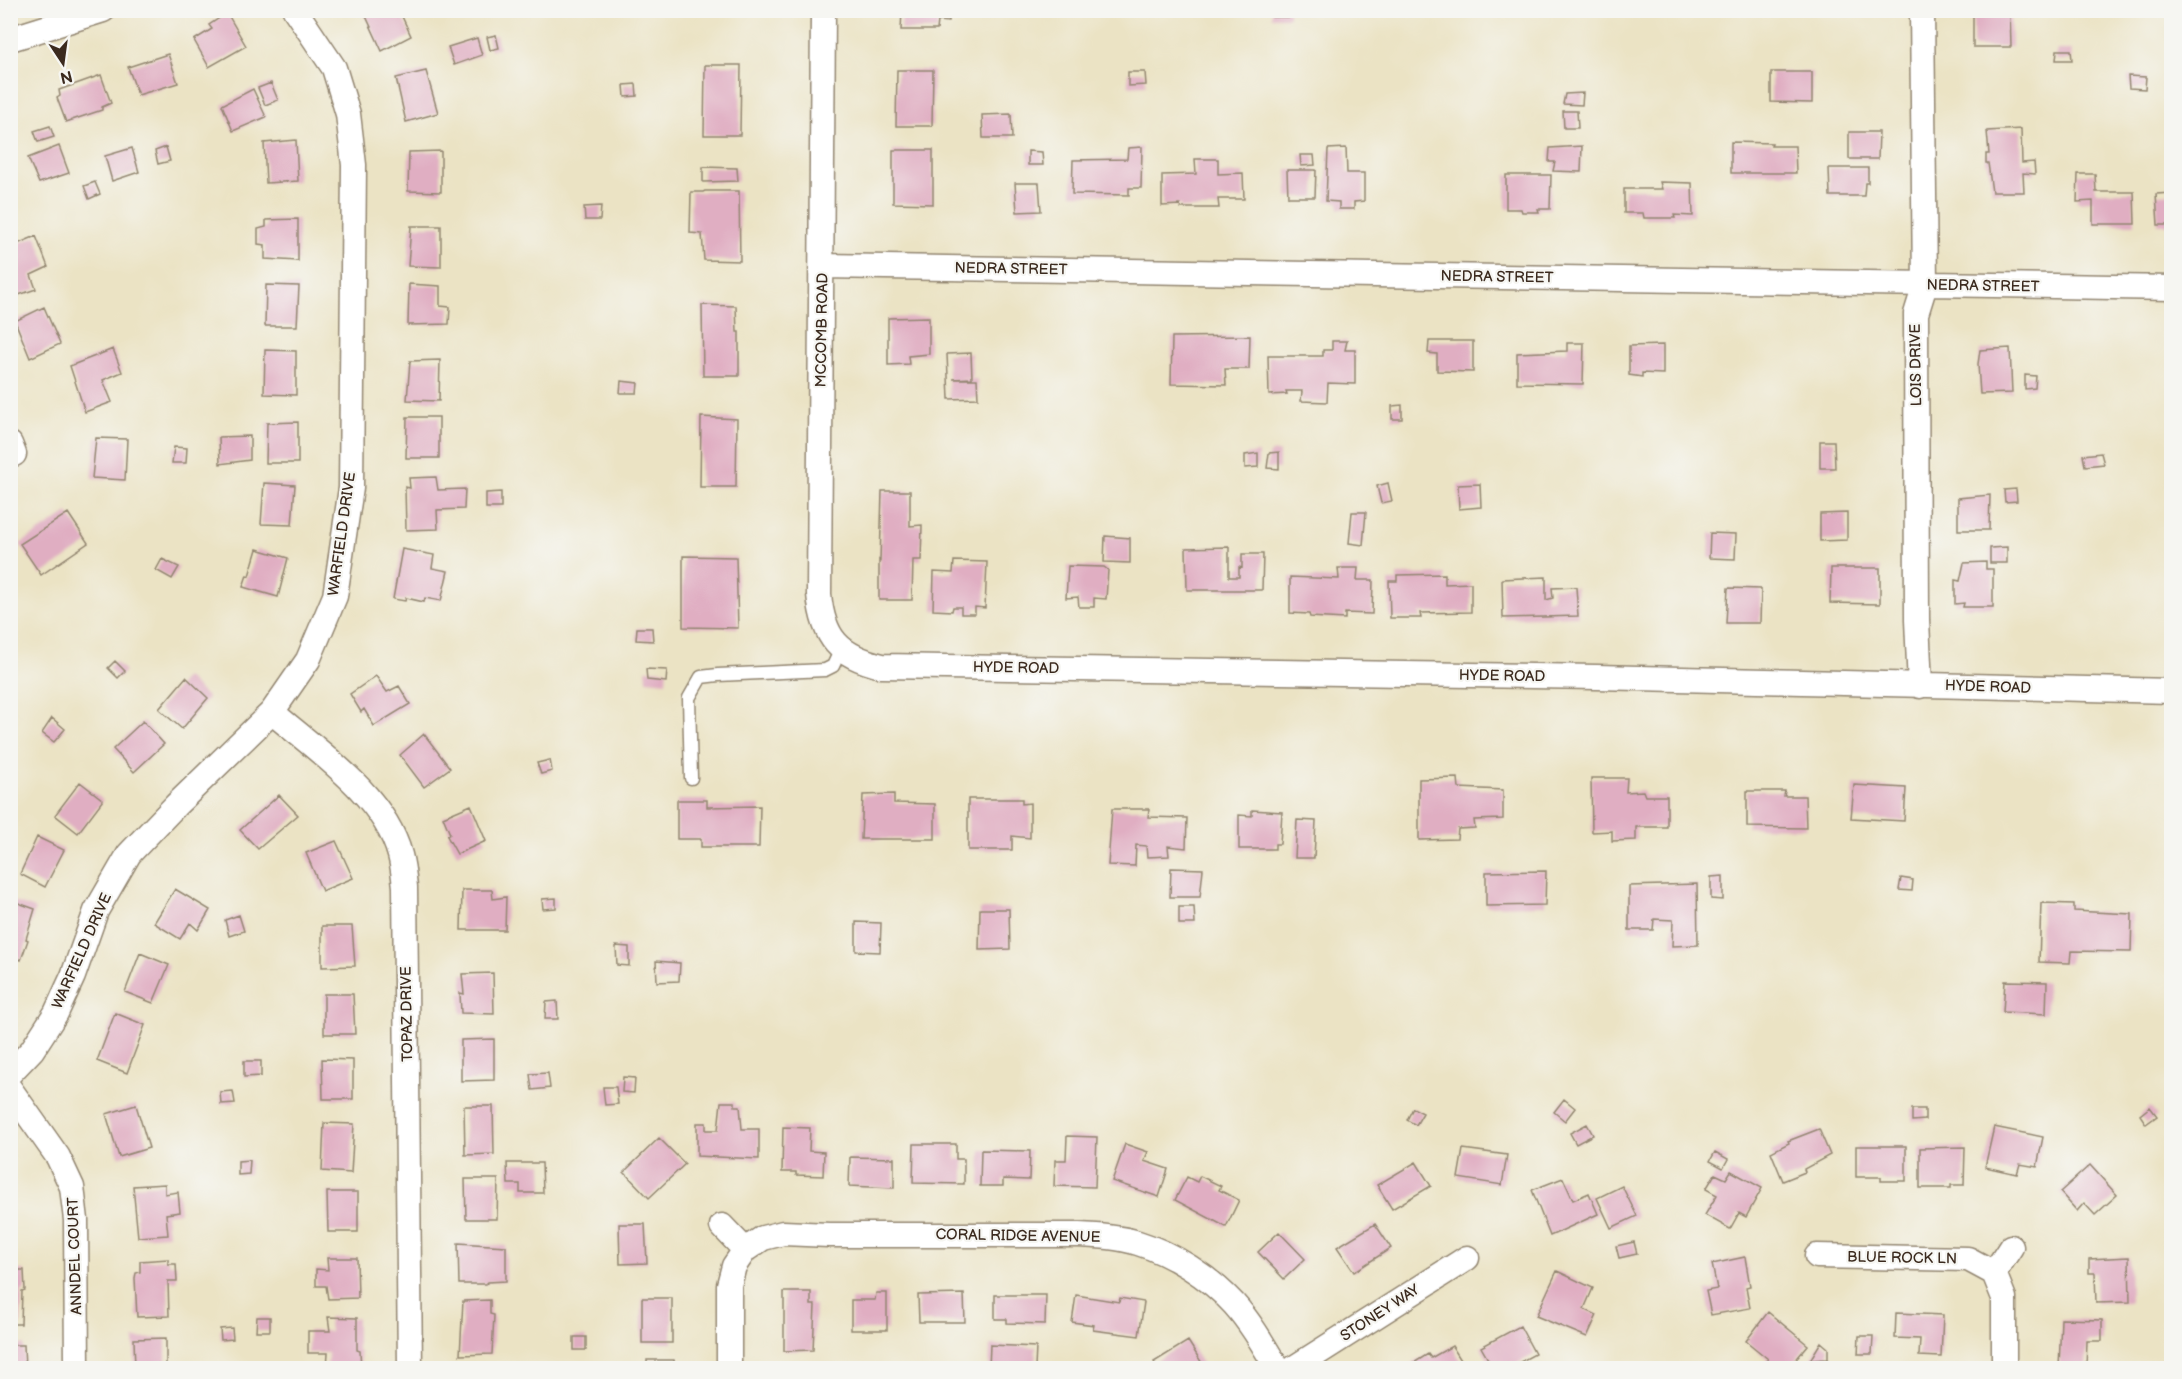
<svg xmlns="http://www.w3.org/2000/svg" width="2182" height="1379" viewBox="0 0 2182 1379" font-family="'Balsamiq Sans',sans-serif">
	<rect width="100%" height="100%" fill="#f6f6f2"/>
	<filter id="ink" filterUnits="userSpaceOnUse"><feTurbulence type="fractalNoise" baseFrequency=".0167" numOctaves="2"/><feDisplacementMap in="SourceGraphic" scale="12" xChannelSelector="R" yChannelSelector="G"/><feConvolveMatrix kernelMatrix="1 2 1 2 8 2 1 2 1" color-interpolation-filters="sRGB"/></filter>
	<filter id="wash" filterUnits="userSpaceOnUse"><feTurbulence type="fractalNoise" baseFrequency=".008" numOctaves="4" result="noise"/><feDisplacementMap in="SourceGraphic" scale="24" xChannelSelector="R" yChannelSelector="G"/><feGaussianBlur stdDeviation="1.35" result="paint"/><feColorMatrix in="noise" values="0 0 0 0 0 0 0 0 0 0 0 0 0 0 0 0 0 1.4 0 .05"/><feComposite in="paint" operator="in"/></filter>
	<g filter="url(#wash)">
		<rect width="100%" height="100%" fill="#ebe3c4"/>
		<g id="blocks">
			<!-- building -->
			<path fill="#e0aec2" d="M372 10H399L411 36 382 51 365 14Z
				M902 10H949V22L938 21 937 30H901Z
				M1272 10H1289V17H1272Z
				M1973 10H2010L2011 47H1973Z
				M227 13 246 46 209 67 194 40 212 29 209 25Z
				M496 35 499 48 490 50 487 37Z
				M477 38 482 55 454 65 448 47Z
				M2057 50H2071L2072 60H2056Z
				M168 54 178 83 138 95 128 67Z
				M705 65H741L740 135H704Z
				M897 70H933L932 126H896Z
				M426 71 438 113 406 122 396 78Z
				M1128 72H1145L1146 85 1128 86Z
				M1771 72H1812V103L1771 102Z
				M101 75 111 103 102 107V110L66 122 57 98 60 96 59 90Z
				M2128 76 2146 77 2145 89 2129 88Z
				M271 83 278 100 265 105 258 88Z
				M636 84 637 96 625 97 624 85Z
				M253 89 266 117 233 131 222 105Z
				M1583 93 1582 105 1563 104 1565 94Z
				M1563 111H1577L1578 128H1564Z
				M1011 114 1012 138H983L982 115Z
				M50 126 54 137 38 142 34 131Z
				M2021 129 2022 163 2034 162 2035 174 2023 173 2024 192H1992L1988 163H1986V154H1989L1987 131Z
				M1849 132H1879L1878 159H1849Z
				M296 140 298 181 266 183 264 143Z
				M1731 142 1772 143 1771 146H1795L1796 173H1731Z
				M59 146 69 173 39 183 28 158Z
				M1582 146 1581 172 1553 171 1555 162H1549L1550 148Z
				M166 147 170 161 158 164 155 151Z
				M1142 147 1141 188H1129V195L1072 194 1073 160 1127 159 1128 148Z
				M132 148 139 172 112 181 105 156Z
				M1346 148 1347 173H1364V201L1354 202V209H1339V202L1326 201 1328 149Z
				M893 150H933V204L893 203Z
				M441 151V192L408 191 409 152Z
				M1028 151 1042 152 1043 165H1028Z
				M1300 155H1314L1315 165 1301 166Z
				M1195 159H1218V174L1243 173 1244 199H1218L1219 208H1181L1180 205 1162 206V175L1196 174Z
				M703 167 737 168 738 181 703 182Z
				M1829 168H1868V183H1865L1864 196H1830Z
				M1287 170H1316L1315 197H1288Z
				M2078 174H2095L2096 192H2134L2135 224H2093V201L2077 202Z
				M1506 175H1551L1550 209H1538L1539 212H1522L1521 209H1506Z
				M95 182 100 194 89 199 84 186Z
				M1660 182 1692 183 1693 216 1674 215 1675 218H1644L1643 213H1624V189H1662Z
				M1015 183H1039L1041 211 1017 212Z
				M705 191H739L740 261 704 260 702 234 690 233 691 192H703Z
				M2172 193V225H2158L2156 194Z
				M601 206 600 220H585L584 207Z
				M298 219V261L265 259V245L258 244V229L266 227V220Z
				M411 226H441V267L408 266Z
				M36 236 48 267 31 275 36 289 10 298V247Z
				M409 284 440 286V306L450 307 449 324 408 325Z
				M266 285 299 286 297 326H265Z
				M702 305 736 306 737 332H739V376H703Z
				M44 307 60 344 30 358 15 321Z
				M929 317V354L908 356 909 364 888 365V318Z
				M1250 336 1249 369H1225L1226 385 1171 384 1172 337Z
				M1332 341H1347L1345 350H1355V384L1328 383 1327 402 1301 401 1302 391H1286L1287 394 1269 395 1268 356H1323V350H1332Z
				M1429 341H1473V372L1437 371V354L1428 353Z
				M1567 343H1584L1583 384 1517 383V353L1567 351Z
				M1663 345V374L1642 373V377L1629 375V346Z
				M2010 348 2012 393 1980 394 1978 364 1980 350Z
				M113 349 122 372 103 380 112 402 85 412 70 366Z
				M265 350 296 351V395L264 394Z
				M971 353 972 378 953 379H977L978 398 949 399 947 354Z
				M440 360 439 401 407 400 410 361Z
				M2025 375 2036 376 2035 388 2025 389Z
				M621 381 638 383 637 393H620Z
				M1402 405V419H1392V406Z
				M407 417H439V458H406Z
				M701 417 737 419 736 487H700Z
				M298 422V463H266L267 423Z
				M250 436V460L220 464 219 437Z
				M96 438 127 439 125 480 92 478Z
				M1820 441H1834L1835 468H1820Z
				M174 447 187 448 186 463H172Z
				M1279 452V469L1267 468 1269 453Z
				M1258 453V467L1245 468V455Z
				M2101 453 2104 464 2085 466 2083 455Z
				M436 477 438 490 465 489 464 509 437 510 438 529 406 530 405 487 410 488 409 478Z
				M264 483 295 485 292 525 261 524Z
				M1388 483 1392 501 1381 503 1377 486Z
				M1480 484 1481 507 1459 509 1458 485Z
				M2016 489 2017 501 2005 502 2004 490Z
				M882 491H910V526L922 525 921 560H913L912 600H879V560L880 561Z
				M501 492V508H486V493Z
				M1990 495 1989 530H1958V498Z
				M1352 512H1366L1363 545 1349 543Z
				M68 513 88 543 41 575 20 544Z
				M1847 513V540L1820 541V514Z
				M1710 533 1736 534 1735 559 1709 558Z
				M1105 536 1130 538V563L1104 562Z
				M1229 547V577H1239V567L1242 568V554H1263L1262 590H1187L1186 548Z
				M2007 547V563H1990V548Z
				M257 549 288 558 278 597 243 587 247 575 249 576Z
				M402 549 434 555 432 568 448 571 441 601 425 598 424 602 406 598 405 601 393 599Z
				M683 556 736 557 738 628 683 627Z
				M162 559 179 567 172 579 156 570Z
				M954 561 987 562 985 608 975 607V614H961V607H953L952 611 933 610 934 572 953 573Z
				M1986 562V569H1993V607H1963L1964 603 1955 604V580L1960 581 1964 563Z
				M1068 566 1104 567 1108 570 1106 599 1094 598V607H1079L1078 597 1066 598Z
				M1338 568H1358L1357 580H1373L1372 614 1345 613V619L1310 617 1309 614 1290 613V577L1339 579Z
				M1831 568H1880V604L1830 603Z
				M1445 574V584L1471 583V612L1420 613 1421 618H1390L1389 581H1397V575Z
				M1546 577V600L1553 598 1552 588 1576 587 1578 616 1503 618 1502 579Z
				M1728 588 1761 589 1760 623H1726Z
				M637 628H652L653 641 636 640Z
				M115 661 125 671 118 678 108 668Z
				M646 669 667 670 666 682 647 680Z
				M376 676 387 692 399 686 410 704 374 726 364 709 361 712 350 694Z
				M186 677 208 698 182 729 159 709Z
				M52 718 65 729 54 742 42 733Z
				M143 721 164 744 134 772 113 749Z
				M424 734 450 768 424 787 400 755Z
				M550 760 552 771 541 774 537 763Z
				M1458 778 1459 788 1503 790V819L1474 820 1475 828 1458 829 1457 839 1419 840V779Z
				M1591 778H1627L1626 792 1643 791 1645 796H1667V827H1636V840L1612 841V831L1592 832Z
				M80 782 103 800 78 833 55 815Z
				M1854 785 1906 788 1904 821 1851 818Z
				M1747 791H1785L1784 796H1805L1806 828 1747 827Z
				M894 794V803L935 804V839H861L863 795Z
				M279 795 298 815 258 849 240 830Z
				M968 799H1022V804L1030 803V838L1012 836V850H968Z
				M677 800H707V807L760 806 759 847H701V839H677Z
				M471 805 486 841 457 854 447 836 450 834 443 817Z
				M1112 809H1149L1148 817 1187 818 1186 848 1168 846 1169 856 1147 857 1146 846 1136 845 1135 866 1108 865Z
				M1252 810 1282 812 1280 844H1275V849H1239V815L1252 816Z
				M1297 820 1316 821 1314 858H1295Z
				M37 837 64 850 45 887 20 874Z
				M336 841 353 878 322 891 306 853Z
				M1171 868 1203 869 1200 897H1170Z
				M1546 871 1545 905 1486 906V872Z
				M1723 876V900L1711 899V877Z
				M1901 878 1913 880 1912 891 1899 890Z
				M1697 884 1698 945 1672 946 1673 920 1654 919 1653 930H1629V886Z
				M175 889 210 910 198 930 190 923 180 939 154 923Z
				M462 890H492L493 899 506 897 505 930H461Z
				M556 898V908L543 909 542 899Z
				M10 900 35 909 26 939 28 940 21 960 10 956Z
				M2041 903 2074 904V911L2132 914 2131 952 2071 951 2070 963 2039 962Z
				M1179 907H1194L1195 924H1179Z
				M980 909H1009L1010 949 979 950Z
				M239 915 244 931 229 936 225 920Z
				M856 922 881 923 880 952 856 951Z
				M322 926H352L355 966 322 967Z
				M616 946 629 947V966L617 965Z
				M140 953 169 965 153 1003 125 992Z
				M656 961 680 963 679 981 657 982Z
				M493 973 494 1014 461 1013 460 993 464 994 462 974Z
				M2005 981 2047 982 2046 1014 2003 1012Z
				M324 994H353L355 1034H324Z
				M557 1001 558 1019H545L546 1002Z
				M115 1013 145 1025 127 1073 97 1061Z
				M494 1039V1080L461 1081V1040Z
				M322 1059 353 1060V1099H323Z
				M244 1061H261V1076L244 1077Z
				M548 1073 550 1088 532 1090 530 1074Z
				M623 1077 635 1078 634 1093 622 1092Z
				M603 1087H616L618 1104 605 1105Z
				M233 1091 235 1103 221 1104 220 1092Z
				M1564 1099 1575 1108 1565 1121 1554 1112Z
				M721 1102H735V1106H740L742 1129H759V1159L697 1156V1123H706V1130H718Z
				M136 1105 149 1148 119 1157 106 1114Z
				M464 1106H493L494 1154 465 1155Z
				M2150 1107 2157 1116 2146 1124 2140 1115Z
				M1413 1108 1423 1113 1416 1125 1407 1120Z
				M1912 1109H1925V1120L1912 1121Z
				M324 1123 354 1124 351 1173 322 1171Z
				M1587 1124 1593 1135 1576 1144 1570 1133Z
				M783 1127 810 1128 809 1151 824 1152 823 1176 796 1175V1172H782Z
				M1994 1127 2043 1137 2037 1167 2020 1164 2017 1174 1985 1167Z
				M1819 1129 1830 1155 1804 1169 1805 1172 1783 1181 1771 1152 1789 1143 1788 1141Z
				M1067 1136 1097 1137 1095 1187 1054 1186 1055 1160H1066Z
				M659 1138 685 1164 649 1198 624 1172Z
				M914 1144H956V1159H964V1184L913 1183Z
				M1125 1144 1148 1152 1144 1161 1168 1169 1159 1197 1112 1181Z
				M1856 1146H1906V1181H1881V1177H1856Z
				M1965 1147 1964 1185H1951V1188H1920V1148Z
				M1463 1149 1507 1155 1502 1185 1458 1178Z
				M981 1150 1030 1151 1029 1180 1003 1179V1186H980Z
				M1715 1152 1728 1159 1723 1168 1710 1161Z
				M850 1157 894 1158V1188L849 1186Z
				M250 1160 249 1174 238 1175V1161Z
				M1416 1162 1431 1186 1392 1209 1377 1185Z
				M507 1163H542L543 1193H520V1184H508Z
				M2090 1165 2117 1195 2095 1215 2084 1203 2077 1211 2060 1192Z
				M1731 1171 1762 1188 1746 1217 1739 1213 1730 1229 1705 1215 1717 1195 1706 1189 1715 1174 1726 1179Z
				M1200 1176 1221 1186 1219 1190 1239 1200 1226 1227 1175 1200 1187 1177 1197 1182Z
				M1563 1178 1573 1200 1589 1193 1598 1214 1550 1236 1532 1190Z
				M465 1179H498L497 1219H466Z
				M165 1184V1194L178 1192 180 1212 166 1214 168 1235 138 1237 133 1186Z
				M1622 1186 1637 1216 1611 1228 1597 1198Z
				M327 1192H358V1232H328Z
				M619 1224H645L647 1263 620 1264Z
				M1375 1224 1391 1248 1354 1272 1337 1247Z
				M1279 1232 1305 1259 1284 1279 1258 1252Z
				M1634 1242 1637 1254 1619 1258 1616 1246Z
				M458 1243 506 1246V1281L488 1282 486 1284H459Z
				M1745 1257 1750 1286 1746 1287 1750 1308 1711 1315 1706 1291 1717 1289 1712 1264Z
				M2129 1257 2130 1302 2096 1303 2095 1273H2089V1259Z
				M327 1258H357L358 1298 328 1299 326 1286H316V1269L328 1270Z
				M168 1259V1264H176L177 1281H168L169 1316 137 1317 135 1278 136 1273 140 1272V1261Z
				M10 1270H24L25 1290 22 1291 21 1324H10Z
				M1557 1271 1593 1288 1584 1309 1597 1315 1587 1337 1536 1316Z
				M784 1292H811V1305H815L813 1350 784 1351Z
				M876 1293H887V1330H851V1300H875Z
				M964 1294 965 1322H919L918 1295Z
				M995 1295H1046L1045 1324 1007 1323V1319H995Z
				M1076 1295 1119 1302 1120 1298 1144 1302 1139 1336 1093 1330 1094 1325 1072 1322Z
				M642 1298H672V1343H642Z
				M490 1300V1314L494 1315 492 1354 460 1355 463 1301Z
				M1768 1312 1808 1345 1789 1368H1776L1766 1361 1768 1359 1746 1341Z
				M1896 1313 1943 1315 1941 1357 1919 1356 1920 1339 1895 1338Z
				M257 1317H270V1331H256Z
				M328 1317 357 1318V1350L360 1351 361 1368H327L328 1353H308V1331H330Z
				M2061 1319 2102 1320V1341H2087L2086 1368H2059Z
				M1520 1326 1535 1354 1509 1368H1493L1481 1347Z
				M232 1328 233 1339 221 1340 220 1329Z
				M1859 1336H1873L1872 1354H1858Z
				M574 1337H586V1350H574Z
				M166 1338V1368H135L134 1339Z
				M1188 1341 1205 1368H1158L1154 1362Z
				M1821 1342 1828 1348V1359L1810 1360Z
				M10 1345H24L25 1368H10Z
				M990 1345 1036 1347 1035 1368H989Z
				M1452 1346 1466 1368H1411L1409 1366 1428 1354 1431 1358Z
				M647 1360H674L675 1368H647Z
				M1852 1362V1368H1835V1363Z"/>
		</g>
	</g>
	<g filter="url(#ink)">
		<use href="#blocks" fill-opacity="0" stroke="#938671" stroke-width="1.5"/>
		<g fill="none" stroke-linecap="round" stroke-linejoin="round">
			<!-- lane casing -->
			<g stroke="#938671" stroke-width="15">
				<path id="lane" d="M691 778 689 698 701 677 718 675 825 670 833 666 841 649"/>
			</g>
			<!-- street casing -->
			<g stroke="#938671" stroke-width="27">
				<path id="street" d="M823 10 819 594C823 638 839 656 882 666L1597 677 2172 691
					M10 39 103 10
					M823 266 2172 288
					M10 444 14 454
					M1920 686 1917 620 1916 314 1925 285 1922 10
					M272 712C317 751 384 795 400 855 403 866 404 877 405 887L410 1368
					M10 1073 32 1050 56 1013 73 976 96 911 129 854 176 805 272 712 308 660 335 596 351 488 354 165 348 114 334 68 295 10
					M10 1089 58 1157 72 1187 76 1220 77 1368
					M722 1226 745 1250
					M1817 1256 1968 1259 1994 1273 2004 1298V1368
					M1994 1273 2011 1247
					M729 1368V1285L734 1266 745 1250 763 1238 783 1233 829 1235H1078C1098 1236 1119 1237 1138 1243 1173 1254 1208 1276 1234 1304 1251 1323 1264 1346 1277 1368
					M1294 1368 1467 1258"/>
			</g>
			<!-- lane -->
			<use href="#lane" stroke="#fff" stroke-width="12"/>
			<!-- street -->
			<use href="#street" stroke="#fff" stroke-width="24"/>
		</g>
	</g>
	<g text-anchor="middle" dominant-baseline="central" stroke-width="4.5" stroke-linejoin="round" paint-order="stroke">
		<!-- street labels -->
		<g font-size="15" fill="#3b2a1e" stroke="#f6f6f2">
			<text transform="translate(1011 269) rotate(1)">NEDRA STREET</text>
			<text transform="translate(1497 277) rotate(1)">NEDRA STREET</text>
			<text transform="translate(1983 286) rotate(1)">NEDRA STREET</text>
			<text transform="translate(822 330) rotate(-89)">MCCOMB ROAD</text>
			<text transform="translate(1916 365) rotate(-91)">LOIS DRIVE</text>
			<text transform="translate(342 534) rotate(-82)">WARFIELD DRIVE</text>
			<text transform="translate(1016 668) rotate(1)">HYDE ROAD</text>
			<text transform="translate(1502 676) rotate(1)">HYDE ROAD</text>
			<text transform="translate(1988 687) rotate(2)">HYDE ROAD</text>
			<text transform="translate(82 951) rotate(-66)">WARFIELD DRIVE</text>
			<text transform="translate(407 1014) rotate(-91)">TOPAZ DRIVE</text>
			<text transform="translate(1018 1236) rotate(1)">CORAL RIDGE AVENUE</text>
			<text transform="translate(75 1256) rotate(-92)">ANNDEL COURT</text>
			<text transform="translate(1902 1258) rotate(1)">BLUE ROCK LN</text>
			<text transform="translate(1380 1313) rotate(-33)">STONEY WAY</text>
		</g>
	</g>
	<!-- margin -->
	<rect width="2182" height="1379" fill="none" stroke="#f6f6f2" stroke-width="36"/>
	<!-- north arrow -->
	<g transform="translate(63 63) rotate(167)" stroke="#f6f6f2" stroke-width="4.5" paint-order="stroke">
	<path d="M0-4.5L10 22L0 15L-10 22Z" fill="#3b2a1e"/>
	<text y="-9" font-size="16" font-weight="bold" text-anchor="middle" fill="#3b2a1e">N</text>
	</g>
</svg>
